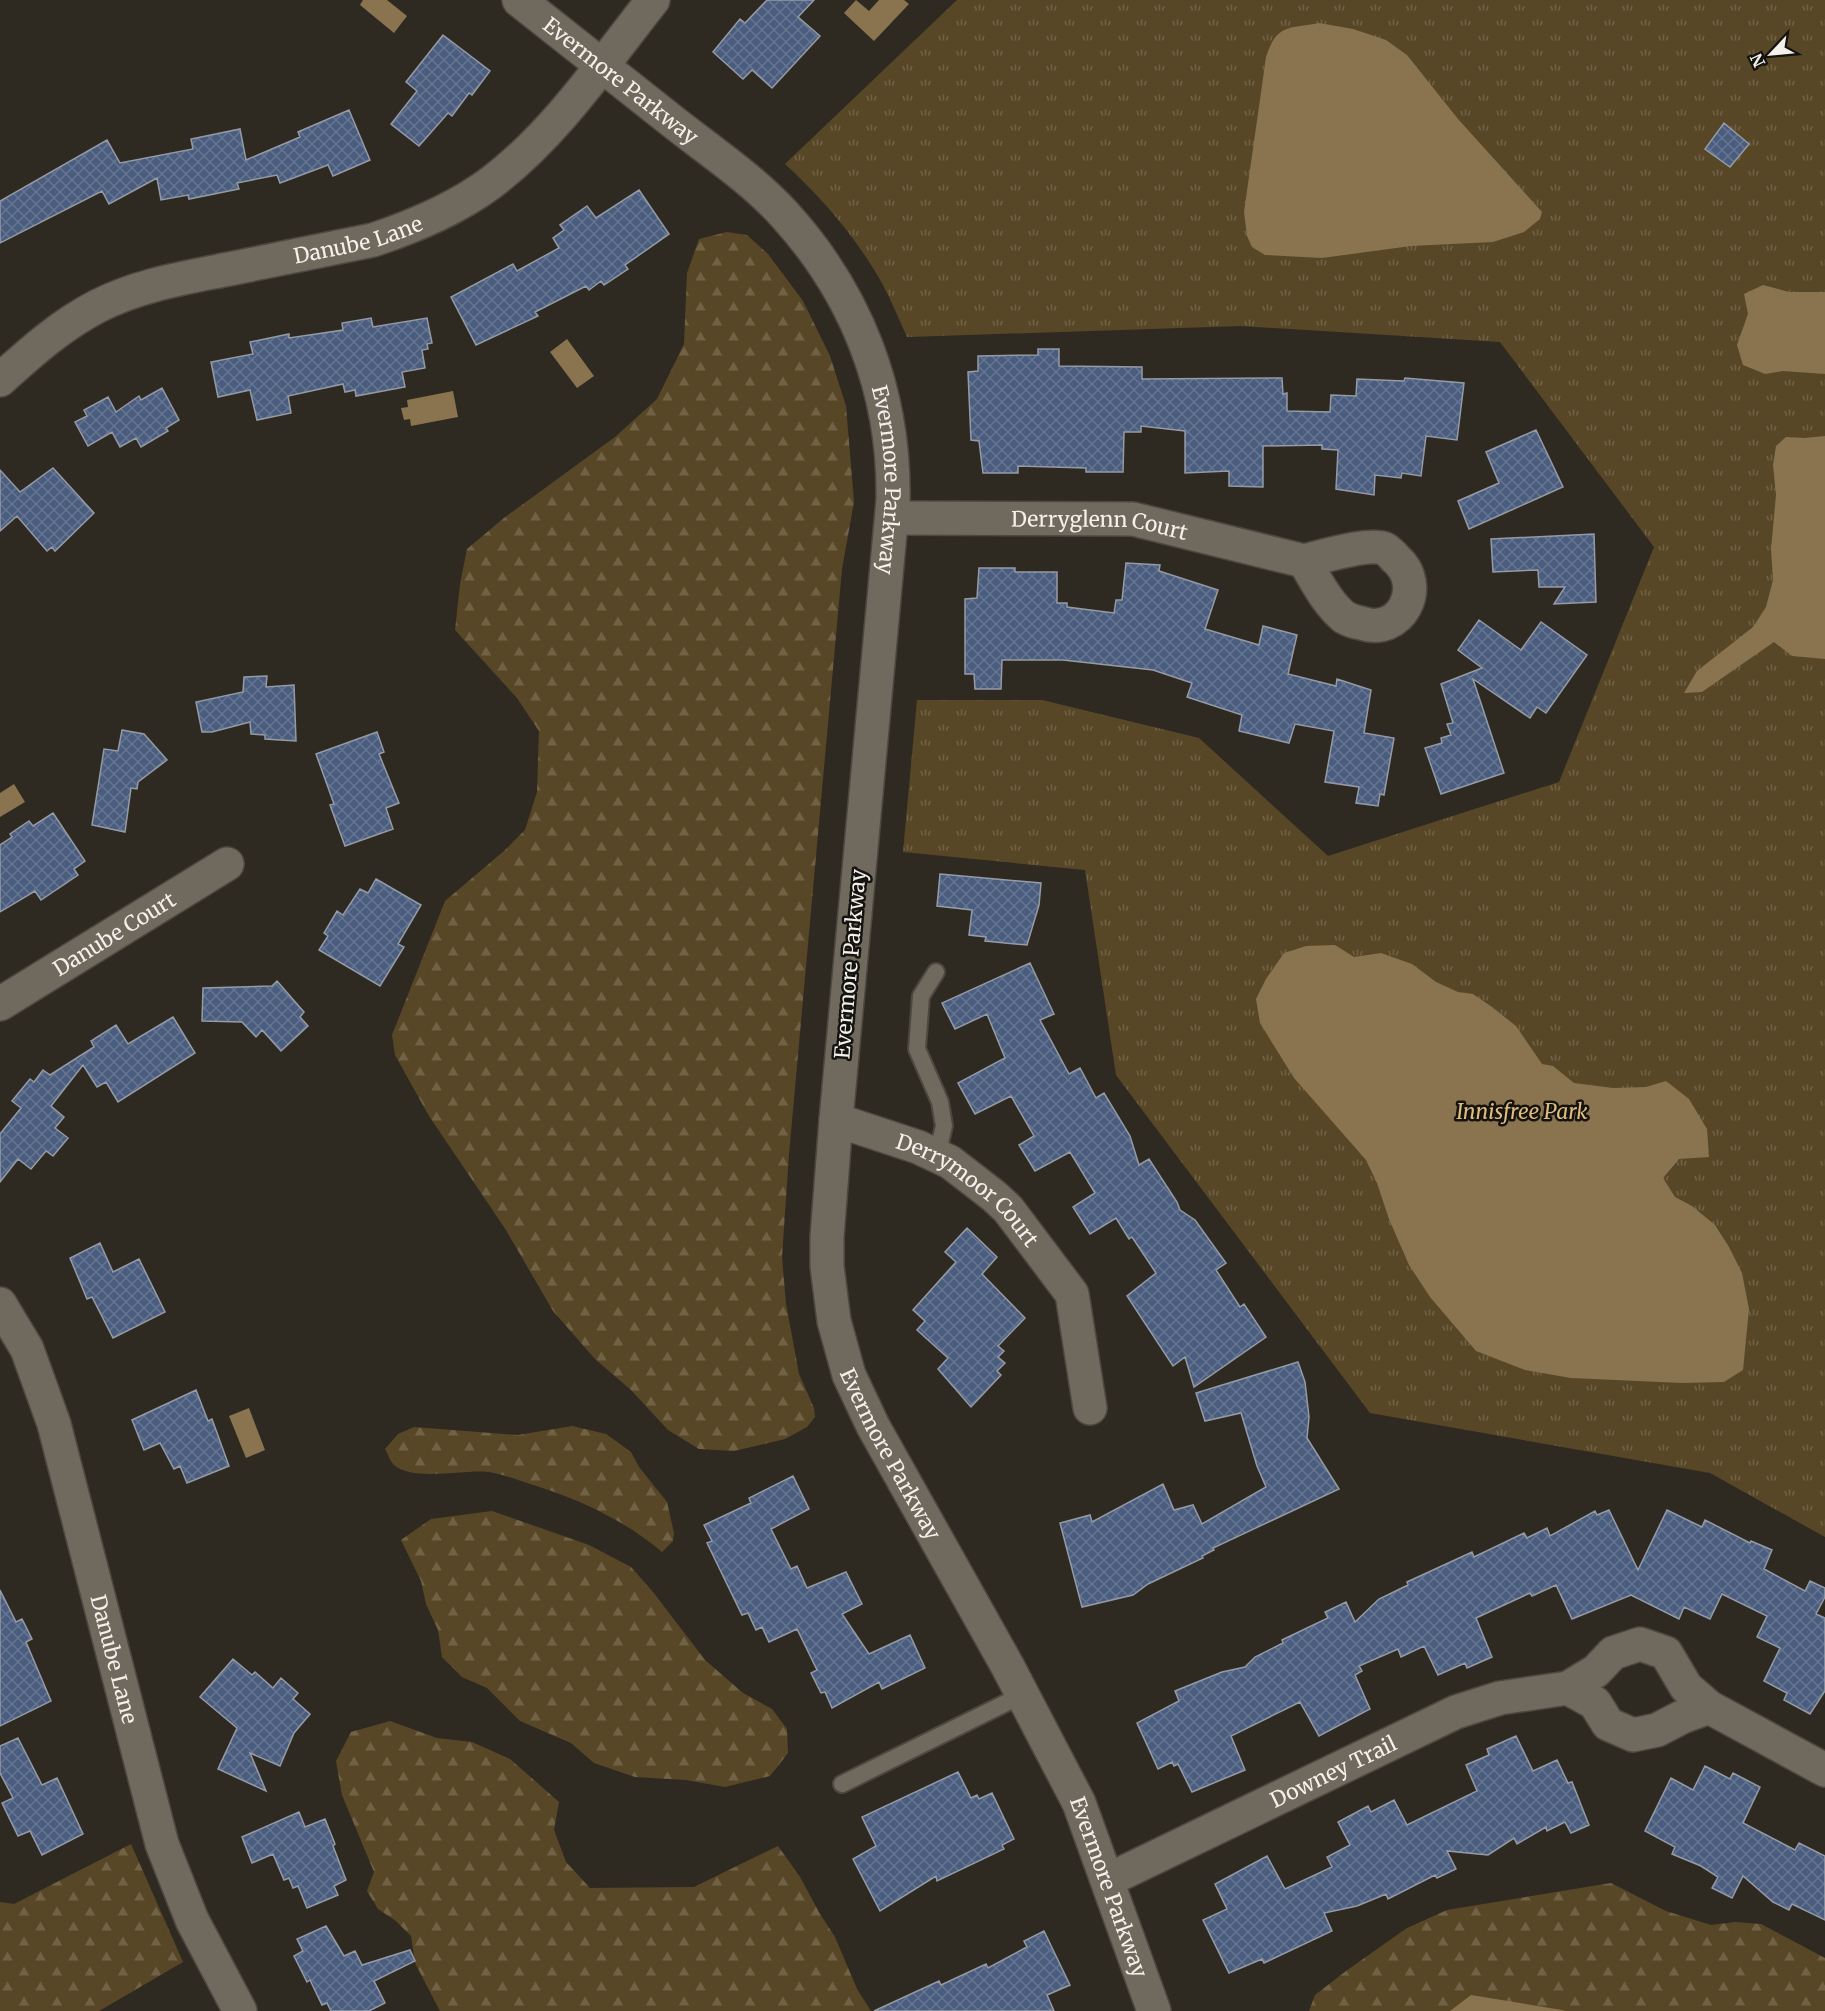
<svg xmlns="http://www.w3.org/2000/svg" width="1825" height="2011" viewBox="0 0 1825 2011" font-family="Merriweather,serif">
	<defs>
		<pattern id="forest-firs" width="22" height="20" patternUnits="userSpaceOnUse" patternTransform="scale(1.5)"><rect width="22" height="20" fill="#584727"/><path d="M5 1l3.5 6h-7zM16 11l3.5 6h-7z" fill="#716246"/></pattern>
		<pattern id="park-tufts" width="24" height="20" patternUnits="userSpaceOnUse" patternTransform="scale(1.5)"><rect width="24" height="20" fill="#584727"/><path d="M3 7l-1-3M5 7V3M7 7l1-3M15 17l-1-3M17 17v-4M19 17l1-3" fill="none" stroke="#716246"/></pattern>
		<pattern id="building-cross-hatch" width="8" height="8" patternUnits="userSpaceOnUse" patternTransform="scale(1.5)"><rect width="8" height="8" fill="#4b5d7f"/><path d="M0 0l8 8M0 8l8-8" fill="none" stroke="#667591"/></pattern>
	</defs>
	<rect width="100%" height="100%" fill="#2f2a21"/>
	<!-- forest -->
	<path fill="url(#forest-firs)" d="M727 232 747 235 768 254 803 301 830 356 846 406 854 502 842 569 789 1154 782 1257 786 1304 799 1374 814 1408 815 1417 807 1427 785 1439 734 1451 699 1449 668 1430 631 1390 595 1359 553 1311 506 1230 429 1116 395 1055 392 1035 445 901 504 851 525 830 537 792 539 731 517 698 455 630 460 584 467 549 504 518 615 437 657 399 684 344 687 273 699 239Z
		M572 1426 606 1434 631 1452 639 1467 667 1502 674 1533 673 1541 662 1552C622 1518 574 1497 524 1482 513 1478 501 1474 489 1472 463 1469 415 1482 394 1465 390 1461 388 1454 385 1449L398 1434 414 1427 518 1435Z
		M492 1511 589 1545 631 1567 653 1592 705 1660 743 1693 772 1709 787 1729 788 1753 770 1776 725 1787 686 1780 635 1777 594 1763 571 1743 520 1721 487 1688 462 1677 442 1657 438 1630 426 1604 421 1581 401 1540 431 1519Z
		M390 1721 437 1738 472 1742 510 1759 559 1802 554 1830 566 1862 590 1888 694 1887 778 1846 800 1877 820 1914 835 1937 857 1989 871 2011H440L415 1963 411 1936 396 1921 378 1909 367 1891 374 1872 342 1795 336 1761 351 1732Z
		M131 1844 183 1962 99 2011H0V1902L14 1904Z
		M1611 1883 1666 1911 1711 1925 1735 1922 1761 1924 1825 1958V2011H1309L1315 1995 1346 1971 1407 1928 1447 1910Z"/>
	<!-- park -->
	<path fill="url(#park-tufts)" d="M957 0H1825V1537L1710 1473 1370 1413 1116 1075 1085 870 903 852 917 700H1042L1199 738 1328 856 1559 782 1654 547 1500 342 1240 326 907 337C898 317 890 297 879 278 854 235 822 198 785 164Z"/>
	<!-- water -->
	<path fill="#89744f" d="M363 0H387L407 16 394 33 360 5Z
		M856 0 869 11 879 0H904L909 4 874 41 844 13Z
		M1319 23 1353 29 1386 40 1407 55 1458 119 1542 212 1540 219 1524 232 1493 242 1411 246 1322 258 1265 255 1252 247 1247 236 1244 212 1266 57C1277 24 1287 29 1319 23Z
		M1763 285 1789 292H1825V374L1783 371 1765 374 1743 365 1737 345 1748 314 1744 294Z
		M567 339 594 376 577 388 550 352Z
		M453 391 458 417 411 426 410 419 404 420 401 408 408 407 407 400Z
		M1825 436V659L1792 656 1774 642 1702 692 1684 693 1697 671 1753 627 1766 607 1773 580 1771 549 1776 495 1773 465 1776 446 1786 437 1804 438Z
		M14 784 25 802 0 817V793Z
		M1335 945 1354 957 1381 953 1412 964 1436 982 1458 992 1473 994 1492 1007 1516 1026 1542 1064 1553 1066 1574 1083 1613 1088 1646 1087 1666 1081 1689 1099 1707 1129 1709 1157 1679 1159 1663 1178 1675 1197 1692 1206 1715 1225 1729 1247 1742 1273 1749 1309 1743 1370 1724 1382 1682 1383 1571 1378 1525 1370 1476 1351 1430 1297 1409 1265 1389 1219 1377 1183 1366 1160 1294 1078 1260 1023 1256 999 1266 979 1284 953 1306 946Z
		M249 1408 265 1450 246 1458 229 1416Z
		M1471 1995 1562 2010 1565 2011H1450Z"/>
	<!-- building -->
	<path fill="url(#building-cross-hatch)" stroke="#959ba6" stroke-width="1.5" d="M767 0H814L798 17 820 36 772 88 752 70 743 79 713 52 740 19 745 23Z
		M443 35 490 71 472 95 469 93 452 116 448 113 419 146 391 124 417 91 406 82Z
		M349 110 370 160 333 176 328 165 280 183 277 175 237 183 239 189 189 199 188 195 161 200 157 178 109 204 102 191 0 243V201L107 140 120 163 193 149 191 139 240 129 246 160 300 137 298 132Z
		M1724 123 1749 144 1730 167 1705 149Z
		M639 190 669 234 625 265 628 269 604 285 601 281 589 290 586 286 535 312 538 316 476 345 451 297 513 264 517 271 559 248 553 238 564 230 560 225 587 206 596 218Z
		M371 318 373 327 427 318 432 343 427 344 428 349 422 350 425 368 402 372 405 387 356 396 355 390 345 392 343 384 288 396 291 413 257 420 250 390 218 397 211 362 253 354 250 342 289 334V338L343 330 342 323Z
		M1038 349H1059V366L1142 367V379L1282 378 1283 394 1287 393V411L1330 412 1331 395 1356 396 1357 379 1404 381 1405 378 1464 383 1457 440 1426 436 1421 476 1402 473 1401 478 1375 475 1374 495 1336 489 1338 450 1322 449V445L1263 446V487L1229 486V471L1185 473V431L1141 426V432H1124L1123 472H1086V468L1018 466V473H983L979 441 971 440 968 372 978 371V356L1038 355Z
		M162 388 179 420 166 428 168 431 141 447 136 438 120 447 112 432 88 446 75 422 87 416 84 410 108 397 116 412 139 396 141 400Z
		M1536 430 1563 487 1469 529 1458 501 1499 483 1486 452Z
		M53 468 94 513 55 551 52 547 47 551 17 516 0 531V470L20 492Z
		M1594 534 1596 602 1554 604 1565 587H1539L1538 570 1493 572 1491 539Z
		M1126 563 1160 565 1159 571 1218 590 1205 629 1259 645 1263 626 1297 635 1288 674 1336 686 1337 679 1371 690 1364 733 1394 738 1384 795 1380 794 1378 806 1356 803 1359 787 1325 782 1334 731 1295 724 1289 743 1239 731 1242 715 1187 697 1192 683 1153 670 1063 660H1002L1001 689H975L974 674H965V599L977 598 979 568H1015V572H1057V603H1067V607L1114 613 1116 600H1122Z
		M1479 620 1521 650 1541 622 1587 655 1546 713 1537 707 1530 718 1473 679 1504 773 1441 794 1425 748 1442 743 1441 738 1451 735 1447 724 1453 723 1441 684 1482 668 1458 650Z
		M267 676 266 687 294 685 296 741 265 739V735L251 734 250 722 212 732H202L196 702 243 692 244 677Z
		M122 730 144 734 167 760 138 782 137 789 131 788 125 832 92 825 104 749 118 751Z
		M377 732 384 752 379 754 399 803 386 808 393 829 345 846 330 805 334 804 316 754Z
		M53 813 85 861 74 869 78 875 41 900 35 891 0 912V845L12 837 10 834 29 821 33 826Z
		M940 874 1041 883 1039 905 1027 945 985 941 986 937 969 935 972 910 937 906Z
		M376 879 421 905 398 944 404 947 380 986 319 950 328 936 324 933 337 911 343 915 360 889 368 893Z
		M1030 963 1054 1014 1040 1020 1069 1074 1080 1068 1096 1098 1104 1093 1130 1136 1139 1165 1149 1159 1177 1202 1180 1210 1195 1220 1226 1263 1216 1270 1240 1307 1244 1304 1266 1337 1194 1387 1185 1357 1173 1366 1127 1296 1156 1273 1132 1237 1129 1239 1116 1218 1090 1234 1073 1207 1095 1193 1070 1152 1035 1171 1019 1145 1034 1136 1011 1096 975 1114 958 1083 1005 1058 987 1014 955 1029 942 1003Z
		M277 981 304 1012 300 1017 308 1026 281 1051 262 1030 256 1037 242 1022 202 1021 203 988 272 986Z
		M173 1017 195 1053 118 1102 106 1082 97 1087 83 1065 51 1106 64 1117 55 1128 68 1138 53 1156 46 1151 31 1169 18 1159 0 1182V1134L21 1108 12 1101 30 1079 34 1082 43 1070 50 1075 94 1047 91 1041 116 1025 128 1044Z
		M967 1228 997 1257 982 1274 1025 1318 998 1346 1004 1351 998 1357 1005 1363 997 1371 1001 1375 971 1407 938 1369 948 1358 917 1330 925 1321 913 1310 956 1262 945 1252Z
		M100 1243 113 1272 139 1259 165 1312 113 1338 92 1297 87 1299 70 1258Z
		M1298 1362 1305 1382 1309 1417 1307 1438 1339 1489 1213 1548 1214 1550 1202 1556 1203 1558 1148 1584 1133 1595 1082 1607 1060 1523 1090 1515 1092 1522 1163 1484 1174 1510 1193 1505 1202 1524 1266 1487 1257 1466 1241 1413 1205 1421 1196 1393Z
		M196 1390 208 1421 212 1419 229 1466 187 1483 180 1466 174 1469 160 1443 144 1450 132 1420Z
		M793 1476 809 1509 771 1529 791 1569 797 1566 807 1588 846 1572 862 1604 842 1614 869 1654 910 1635 925 1668 882 1689 879 1682 832 1708 825 1692 821 1693 811 1673 817 1670 797 1629 769 1642 762 1627 756 1630 748 1613 742 1615 707 1543 712 1541 704 1525 751 1503 749 1498Z
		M1609 1510 1638 1570 1667 1510 1702 1527 1705 1520 1750 1543 1751 1541 1772 1550 1764 1569 1805 1591 1810 1581 1825 1588V1597L1816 1614 1825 1618V1691L1810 1714 1784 1700 1787 1693 1764 1681 1780 1648 1757 1637 1767 1616 1722 1594 1710 1619 1684 1607 1679 1619 1631 1595 1572 1619 1556 1585 1532 1596 1530 1593 1476 1618 1492 1657 1467 1668 1465 1663 1438 1675 1424 1646 1401 1657 1398 1649 1359 1666 1362 1671 1355 1675 1370 1709 1319 1736 1300 1702 1231 1736 1245 1770 1192 1792 1178 1764 1174 1766 1172 1762 1158 1769 1137 1723 1179 1701 1175 1691 1222 1672 1245 1667 1255 1657 1283 1643 1282 1640 1328 1618 1325 1612 1346 1602 1355 1622 1379 1599 1408 1585 1407 1582 1472 1552 1474 1557 1524 1533 1527 1538 1547 1528 1550 1536 1595 1511 1597 1515Z
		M0 1590 16 1622 22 1619 32 1639 26 1642 51 1701 0 1726Z
		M233 1659 252 1675 255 1672 273 1688 281 1678 298 1693 293 1699 310 1714 294 1733 280 1766 250 1753 266 1791 218 1769 237 1728 200 1697Z
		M1516 1736 1533 1771 1557 1760 1568 1783 1572 1782 1589 1825 1571 1833 1565 1822 1547 1831 1546 1827 1517 1844 1514 1838 1488 1855 1447 1851 1456 1869 1437 1878 1435 1875 1388 1899 1386 1894 1357 1906 1324 1913 1332 1931 1264 1963 1262 1959 1229 1973 1203 1920 1227 1909 1215 1884 1267 1856 1285 1889 1332 1867 1327 1857 1350 1845 1338 1822 1368 1806 1371 1812 1394 1800 1407 1825 1477 1791 1466 1765 1489 1755 1487 1749Z
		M18 1738 42 1785 57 1778 83 1834 42 1855 30 1831 18 1836 2 1803 13 1798 0 1773V1746Z
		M1705 1766 1730 1779 1733 1773 1760 1787 1743 1823 1795 1850 1799 1843 1825 1856V1920L1792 1904 1789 1910 1773 1902 1743 1876 1732 1898 1712 1888 1718 1877 1701 1866 1672 1854 1675 1847 1645 1831 1671 1778 1693 1790Z
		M958 1772 971 1798 977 1795 979 1799 992 1793 1014 1839 1002 1845 1004 1849 937 1881 936 1876 880 1911 853 1859 876 1846 862 1817Z
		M299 1812 305 1827 325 1819 335 1844 333 1846 346 1880 334 1886 338 1895 307 1908 298 1886 293 1888 289 1878 284 1880 273 1854 252 1863 242 1837Z
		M326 1926 344 1956 355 1951 362 1965 410 1950 415 1961 374 1981 385 2003 369 2011H331L327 2003 322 2005 310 1980 307 1982 294 1956 303 1951 297 1939Z
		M1044 1931 1070 1985 1047 1995 1054 2011H874L939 1981 941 1985 986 1964 988 1968 1027 1947 1024 1941Z"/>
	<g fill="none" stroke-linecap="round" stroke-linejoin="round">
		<!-- lane casing -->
		<g stroke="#4c4841" stroke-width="20">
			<path id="lane" d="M936 972 921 996 917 1049 940 1102 944 1126 937 1155
				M842 1784 1022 1695"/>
		</g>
		<!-- street casing -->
		<g stroke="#4c4841" stroke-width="36">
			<g id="street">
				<path id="s1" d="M519 0C570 40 621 81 672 121 710 151 752 179 784 214 857 294 895 393 893 500L836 1120 827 1237V1266L834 1321 849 1375 873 1426 1008 1667 1079 1803 1154 2011"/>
				<path id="s2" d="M0 380C31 352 61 325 98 306 139 285 184 278 229 269 277 259 325 250 373 240 415 226 456 209 492 182 556 133 603 63 653 0"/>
				<path id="s3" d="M892 518 1133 519 1304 561C1316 580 1326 602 1344 617 1349 620 1355 622 1361 623 1401 637 1427 586 1396 559 1393 556 1389 551 1385 549 1370 542 1321 557 1304 561"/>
				<path id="s4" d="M0 1004 227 864"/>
				<path id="s5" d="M836 1120 918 1147 950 1162 994 1196 1008 1209 1072 1294 1090 1408"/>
				<path id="s6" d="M0 1304 27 1349 54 1424 162 1844 192 1920 240 2011"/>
				<path d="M1568 1688 1595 1703 1608 1724 1633 1735 1657 1730 1682 1717 1709 1707"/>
				<path id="s7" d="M1108 1880 1456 1712 1500 1698 1568 1688 1596 1671 1613 1653 1640 1644 1666 1653 1686 1687 1709 1707 1825 1770"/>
			</g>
		</g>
		<!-- lane -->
		<use href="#lane" stroke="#6f695e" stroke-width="16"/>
		<!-- street -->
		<use href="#street" stroke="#6f695e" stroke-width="33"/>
	</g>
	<g text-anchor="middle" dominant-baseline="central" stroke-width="5" stroke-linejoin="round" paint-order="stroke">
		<!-- street labels -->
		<g font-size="21" fill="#f4f1eb" stroke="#15130f">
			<text stroke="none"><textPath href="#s1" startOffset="130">Evermore Parkway</textPath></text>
			<text stroke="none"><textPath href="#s2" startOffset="392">Danube Lane</textPath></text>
			<text stroke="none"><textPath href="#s1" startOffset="634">Evermore Parkway</textPath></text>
			<text stroke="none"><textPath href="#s3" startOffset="208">Derryglenn Court</textPath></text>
			<text stroke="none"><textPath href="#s4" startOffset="134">Danube Court</textPath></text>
			<text transform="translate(850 964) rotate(-85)">Evermore Parkway</text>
			<text stroke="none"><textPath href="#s5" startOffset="152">Derrymoor Court</textPath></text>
			<text stroke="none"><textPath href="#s1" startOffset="1624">Evermore Parkway</textPath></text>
			<text stroke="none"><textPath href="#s6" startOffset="375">Danube Lane</textPath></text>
			<text stroke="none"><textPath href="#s7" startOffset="250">Downey Trail</textPath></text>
			<text stroke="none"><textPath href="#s1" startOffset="2110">Evermore Parkway</textPath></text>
		</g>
		<!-- park labels -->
		<g font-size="21" font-style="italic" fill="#e0bd7f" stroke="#15130f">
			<text x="1522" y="1111">Innisfree Park</text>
		</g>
	</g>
	<!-- north arrow -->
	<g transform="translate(1771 54) rotate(244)" stroke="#15130f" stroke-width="4.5" paint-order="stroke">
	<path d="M0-4.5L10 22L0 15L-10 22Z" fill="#f4f1eb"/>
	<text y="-9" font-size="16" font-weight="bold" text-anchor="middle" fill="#f4f1eb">N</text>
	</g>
</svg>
